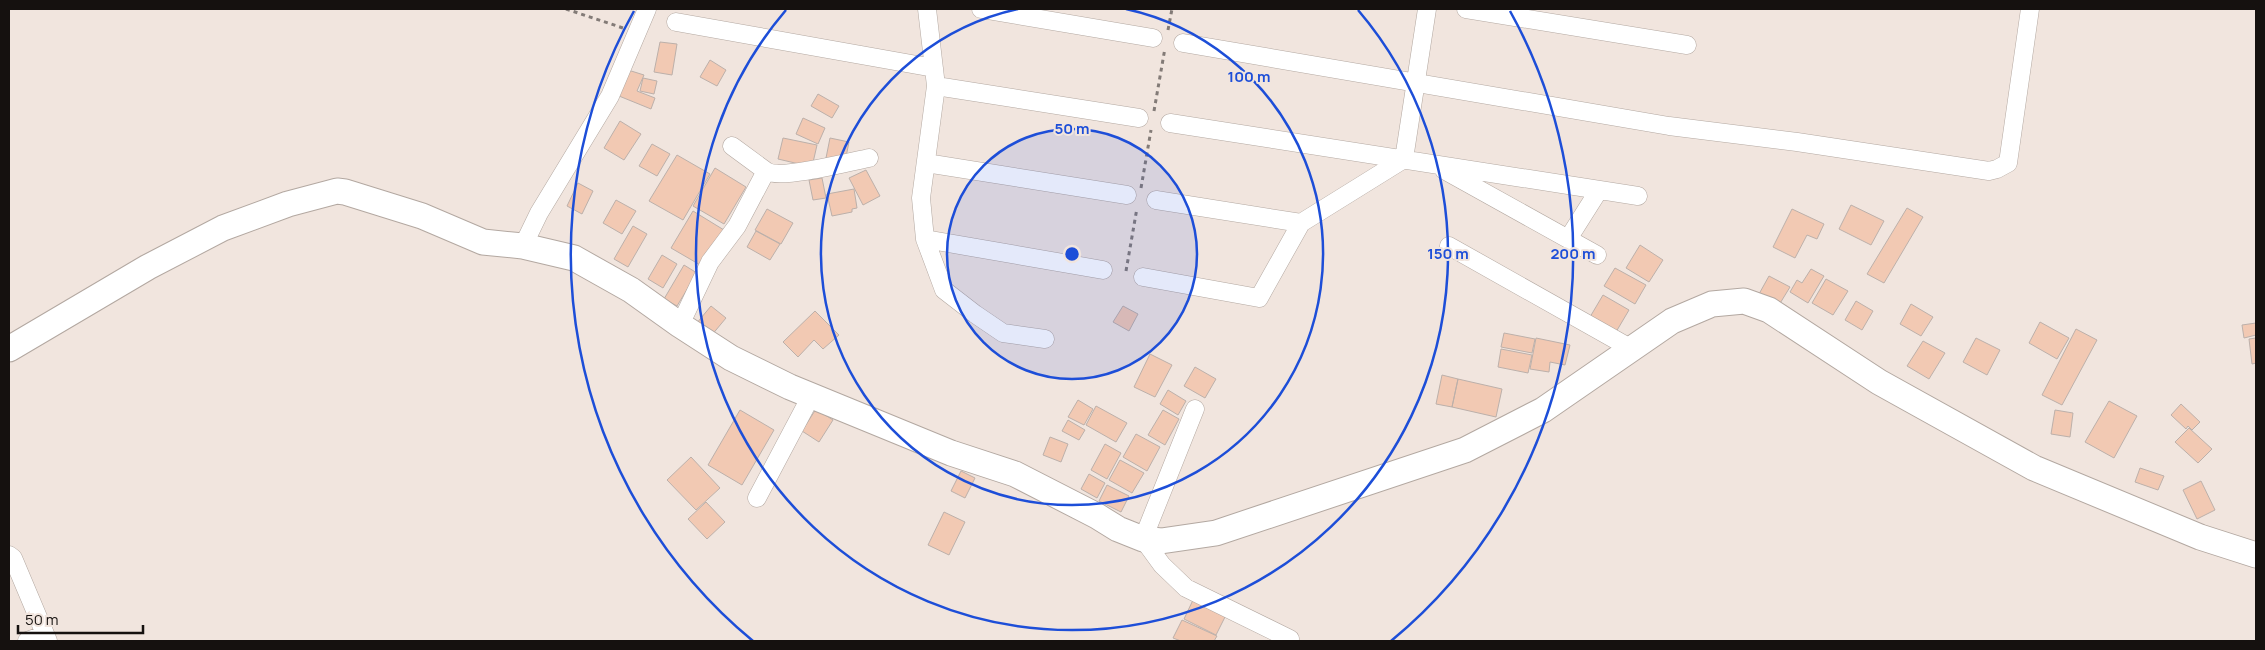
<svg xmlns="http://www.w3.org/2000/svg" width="2265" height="650" viewBox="0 0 2265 650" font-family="Manrope,sans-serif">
	<rect width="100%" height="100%" fill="#f1e5de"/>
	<!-- building -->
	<path fill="#f2c9b3" stroke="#bcb0aa" d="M660 42 677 44 672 75 654 72Z
		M710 60 726 70 717 86 700 77Z
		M628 70 644 75 637 91 655 98 651 109 619 96Z
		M643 78 657 81 654 94 640 91Z
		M818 94 839 106 832 118 811 106Z
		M803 118 825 128 818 144 796 134Z
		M620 121 641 134 624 160 604 148Z
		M783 138 817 145 812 167 778 159Z
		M830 138 849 142 845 162 826 158Z
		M652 144 670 154 657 176 639 166Z
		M677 155 710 174 683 220 649 201Z
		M715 168 746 187 724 224 693 206Z
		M866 170 880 196 863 205 849 178Z
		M822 178 826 198 813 200 809 180Z
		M578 183 593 191 582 214 567 206Z
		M854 189 857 208 852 209V212L832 216 827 194Z
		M616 200 636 211 622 234 603 223Z
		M1851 205 1884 221 1871 245 1839 229Z
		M1907 208 1923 217 1884 283 1867 274Z
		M767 209 793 223 781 244 755 230Z
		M1792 209 1824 224 1817 239 1807 235 1795 258 1773 247Z
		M693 211 724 230 702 266 671 248Z
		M633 226 647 234 628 267 614 259Z
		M756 231 780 244 770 260 747 247Z
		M1640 245 1663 260 1649 282 1626 268Z
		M662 255 677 264 663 288 648 279Z
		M684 265 697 273 677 306 664 299Z
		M1615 268 1646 285 1635 304 1604 286Z
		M1811 269 1824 276 1808 303 1790 292 1797 280 1802 283Z
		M1769 276 1790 287 1779 305 1759 294Z
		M1826 279 1848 291 1833 315 1812 303Z
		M1603 295 1629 310 1616 332 1590 317Z
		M1856 301 1873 311 1862 330 1845 320Z
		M1911 304 1933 317 1921 336 1900 324Z
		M711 306 726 318 711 336 696 324Z
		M1123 306 1138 314 1129 331 1113 322Z
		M815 311 839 335 823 349 814 340 798 357 783 342Z
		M2040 322 2069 338 2057 359 2029 343Z
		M2256 323V335L2244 338 2242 325Z
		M2076 329 2097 340 2062 405 2042 395Z
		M1504 333 1535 339 1532 353 1501 347Z
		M1536 338 1570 345 1565 365 1550 362 1549 372 1530 369Z
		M1976 338 2000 350 1987 375 1963 362Z
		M2256 338V363L2252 364 2249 339Z
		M1923 341 1945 353 1929 379 1907 366Z
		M1501 349 1532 355 1528 373 1498 367Z
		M1150 354 1172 365 1155 397 1134 387Z
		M1195 367 1216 379 1205 398 1184 386Z
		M1442 375 1458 379 1452 407 1436 404Z
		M1458 379 1502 389 1496 417 1452 407Z
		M1168 390 1186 401 1178 415 1160 404Z
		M1078 400 1093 409 1084 425 1068 417Z
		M2109 401 2137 416 2114 458 2085 442Z
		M2181 404 2200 422 2192 430 2188 426 2186 429 2171 415Z
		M1096 406 1127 423 1116 442 1086 425Z
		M816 409 833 420 819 442 802 431Z
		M740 410 774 430 742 485 708 465Z
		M1163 410 1179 419 1165 445 1148 435Z
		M2055 410 2073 413 2070 437 2051 434Z
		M1068 420 1085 430 1079 440 1062 431Z
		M2189 428 2212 449 2198 463 2175 442Z
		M1136 434 1160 447 1147 471 1123 457Z
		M1050 437 1068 444 1061 462 1043 455Z
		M1105 444 1121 453 1107 479 1091 470Z
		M691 457 720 488 696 510 667 480Z
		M1120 460 1144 473 1132 493 1109 480Z
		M2140 468 2164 476 2158 490 2135 482Z
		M961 471 975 478 965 498 951 491Z
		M1089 474 1105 483 1097 498 1081 489Z
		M2201 481 2215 510 2197 519 2183 490Z
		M1107 485 1129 496 1121 512 1099 501Z
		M706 502 725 522 707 539 688 519Z
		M944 512 965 522 949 555 928 545Z
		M1193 600 1226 615 1216 635 1184 619Z
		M1182 620 1217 636 1214 641H1181L1173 638Z"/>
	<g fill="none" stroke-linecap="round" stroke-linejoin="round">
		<!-- street casing -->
		<g stroke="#b3a8a1" stroke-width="19">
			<path id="street" d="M927 9 936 86 921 198 925 239 944 290 975 314 1003 333 1045 339
				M981 9 1153 38
				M1466 9 1687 45
				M676 22 934 68
				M1183 43 1669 126 1797 142 1989 171 1997 169 2008 163 2030 9
				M936 86 1139 118
				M1170 123 1638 196
				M926 163 1127 195
				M1444 170 1597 255
				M766 171C779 180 850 162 869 158
				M1156 200 1301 223
				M925 239 1103 270
				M1568 239 1599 190
				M523 246 539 213 610 96 647 9
				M1449 246 1632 349
				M1143 277 1259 298 1301 223 1404 159 1427 9
				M680 325 710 262 737 226 766 171 732 146
				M1195 409 1143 539 1162 565 1186 588 1290 639
				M757 498 811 396
				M9 555 13 558 48 641
				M27 641 44 635"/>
		</g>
		<!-- secondary casing -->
		<g stroke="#b3a8a1" stroke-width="27">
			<path id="secondary" d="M9 349 148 267 223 228 288 204 337 191 345 192 422 216 483 242 523 246 574 258 631 290 680 325 731 358 790 387 951 453 1015 474 1097 516 1118 529 1143 539 1161 541 1216 533 1465 450 1543 410 1672 321 1712 304 1744 301 1769 310 1879 382 2034 468 2200 537 2256 555"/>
		</g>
		<!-- path -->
		<path stroke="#837b77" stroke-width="3" stroke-dasharray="4 4" stroke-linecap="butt" d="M566 9 623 28
			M1168 30 1172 9
			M1154 111 1165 48
			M1141 188 1151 130
			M1126 271 1137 208"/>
		<!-- street -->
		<use href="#street" stroke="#fff" stroke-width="18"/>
		<!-- secondary -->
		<use href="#secondary" stroke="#fff" stroke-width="25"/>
	</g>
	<!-- distance rings -->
	<circle cx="1072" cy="254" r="125" fill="#1d4ed8" fill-opacity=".12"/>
	<g fill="none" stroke="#1d4ed8" stroke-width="2.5">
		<circle cx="1072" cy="254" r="125"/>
		<path d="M1126 9A251 251 0 1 1 1018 9"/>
		<path d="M1358 10A376 376 0 1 1 786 10"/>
		<path d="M753 641A501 501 0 0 1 634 11M1510 11A501 501 0 0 1 1391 641"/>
	</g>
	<circle cx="1072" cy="254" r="8" fill="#1d4ed8" stroke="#f1e5de" stroke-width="2.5"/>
	<g font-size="15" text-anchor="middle" font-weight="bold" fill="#1d4ed8" stroke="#f1e5de" stroke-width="4" stroke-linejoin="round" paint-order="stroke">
		<text x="1249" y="82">100 m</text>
		<text x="1072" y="134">50 m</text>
		<text x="1448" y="259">150 m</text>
		<text x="1573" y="259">200 m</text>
	</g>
	<!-- border -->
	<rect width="2265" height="650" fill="none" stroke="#15110f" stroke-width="20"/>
	<!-- scale -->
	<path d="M18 625v8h125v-8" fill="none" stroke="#15110f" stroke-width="2.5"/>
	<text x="25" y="625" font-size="15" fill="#15110f" stroke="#f1e5de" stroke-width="4" paint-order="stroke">50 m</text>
</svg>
